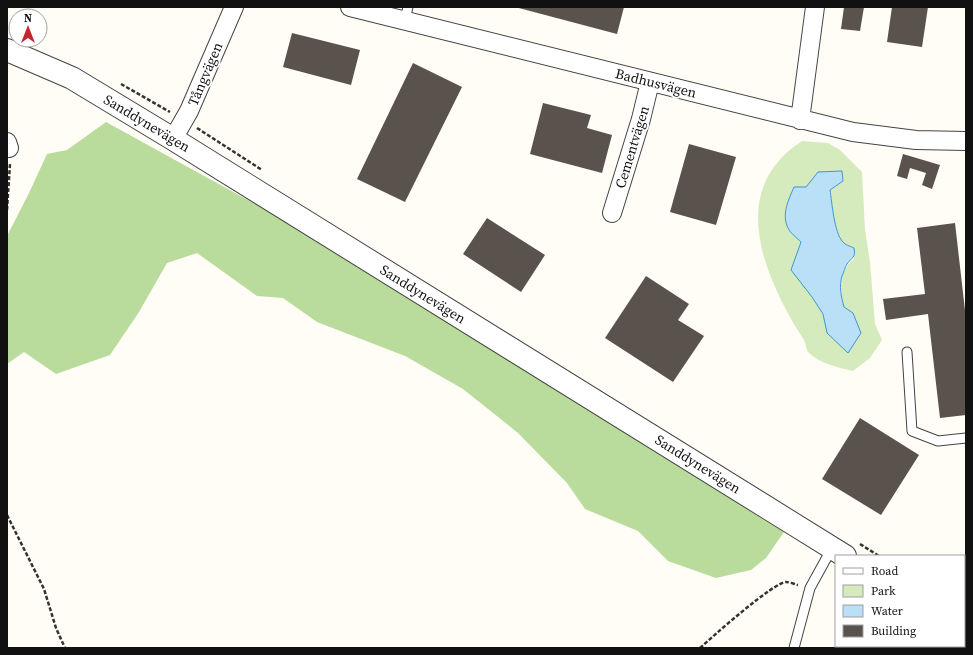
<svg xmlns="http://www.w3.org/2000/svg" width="973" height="655" viewBox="0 0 973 655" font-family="'Source Serif 4',serif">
	<rect width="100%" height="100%" fill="#fffdf5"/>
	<!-- green -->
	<path fill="#d5ebbd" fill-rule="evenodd" d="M802 141 828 143 840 150 862 172 865 230 870 262 875 324 882 340 870 358 853 371C839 368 818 363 808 352 806 349 806 344 804 340 799 332 794 325 790 317 757 257 734 185 802 141ZM842 171 843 181 830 190C832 203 834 233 843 242 845 245 850 246 854 248V259C838 271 840 289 844 307L853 313 827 333 823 314 813 297 801 242 788 228 786 207 806 187 818 172Z"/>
	<!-- forest -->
	<path fill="#b9dc9c" d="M106 122 257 205 567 393 784 532 766 558 751 570 716 578 668 561 638 531 585 509 567 483 518 433 463 389 405 356 317 322 283 298 257 296 197 253 167 263 139 312 110 355 56 374 24 352 7 364V236L29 193 47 154 67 150Z"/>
	<!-- water -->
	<path fill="#b9e0f7" stroke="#3f96cf" d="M842 171 843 181 830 190C832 202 834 233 843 242 845 245 850 246 854 248 856 258 852 257 847 264 845 267 844 272 842 276 839 286 841 296 844 307L853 313 861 333 848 353 827 333 823 314 812 297 791 270 801 242C797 238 790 233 788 228 781 214 789 199 794 187H806L818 172Z"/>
	<!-- building -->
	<path fill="#5a524d" d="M515 7H624L617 34Z
		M844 7H864L860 31 841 29Z
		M892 7H928L922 47 887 42Z
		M292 33 360 50 351 85 283 67Z
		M413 63 462 87 405 202 357 179Z
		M543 103 591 115 587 128 612 135 602 173 530 154Z
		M689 144 736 157 716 225 670 212Z
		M903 154 940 165 932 189 922 185 926 173 910 168 907 179 897 176Z
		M487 218 545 255 521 292 463 254Z
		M955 223 966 319V415L940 418 928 314 886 320 883 299 925 294 917 228Z
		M646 276 689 304 678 320 704 336 673 382 605 338Z
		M860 418 919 455 881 515 822 479Z"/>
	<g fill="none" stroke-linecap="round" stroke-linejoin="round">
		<!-- service casing -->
		<g stroke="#444" stroke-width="11">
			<path id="service" d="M405 20 408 7
				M907 352 912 431 938 441 966 438
				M794 648 810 588 832 548"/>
		</g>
		<!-- minor casing -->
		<g stroke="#444" stroke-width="20">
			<path id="minor" d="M350 7 853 132 916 140 966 141
				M800 120 815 7
				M173 139 189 111 234 7
				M7 142 9 148
				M612 213 641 119 650 82"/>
		</g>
		<!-- tertiary casing -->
		<g stroke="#444" stroke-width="24">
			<path id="tertiary" d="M7 50 72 78 173 139 845 556
				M964 628 966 629"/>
		</g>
		<!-- path -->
		<path stroke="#333" stroke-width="2.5" stroke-dasharray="4 2" stroke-linecap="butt" d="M121 84 170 112
			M197 128 262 170
			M7 210 10 164
			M7 515 44 589 56 628 65 648
			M860 544 879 556
			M964 606 966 607
			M700 648C712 637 774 582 786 582 789 582 794 584 798 585"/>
		<!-- service -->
		<use href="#service" stroke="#fff" stroke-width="9"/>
		<!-- minor -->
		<use href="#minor" stroke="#fff" stroke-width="18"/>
		<!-- tertiary -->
		<use href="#tertiary" stroke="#fff" stroke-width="22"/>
	</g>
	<g text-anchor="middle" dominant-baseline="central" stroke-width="4" stroke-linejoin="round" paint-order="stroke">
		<!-- street labels -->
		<g font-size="14" fill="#111" stroke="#fff">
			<text transform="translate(205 74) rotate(-67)">Tångvägen</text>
			<text transform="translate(656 83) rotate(14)">Badhusvägen</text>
			<text transform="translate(147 123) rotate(31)">Sanddynevägen</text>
			<text transform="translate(632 147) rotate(-73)">Cementvägen</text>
			<text transform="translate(423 294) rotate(32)">Sanddynevägen</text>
			<text transform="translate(698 464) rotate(32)">Sanddynevägen</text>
		</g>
	</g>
	<!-- border -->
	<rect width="973" height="655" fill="none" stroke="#111111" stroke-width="16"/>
	<!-- legend -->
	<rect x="835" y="555" width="130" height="92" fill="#ffffff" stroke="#a0a0a0"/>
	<rect x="843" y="568" width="20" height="6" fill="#ffffff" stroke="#a0a0a0"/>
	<text x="871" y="575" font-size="12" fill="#111111">Road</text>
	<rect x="843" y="585" width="20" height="12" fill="#d5ebbd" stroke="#a0a0a0"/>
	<text x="871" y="595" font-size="12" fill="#111111">Park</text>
	<rect x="843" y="605" width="20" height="12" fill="#b9e0f7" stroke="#a0a0a0"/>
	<text x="871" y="615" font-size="12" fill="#111111">Water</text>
	<rect x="843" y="625" width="20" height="12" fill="#5a524d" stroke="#a0a0a0"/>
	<text x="871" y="635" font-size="12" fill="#111111">Building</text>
	<!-- north arrow -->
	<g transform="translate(28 28)"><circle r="19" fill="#ffffff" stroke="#a0a0a0"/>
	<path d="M0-3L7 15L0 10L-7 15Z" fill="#c4262e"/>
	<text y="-6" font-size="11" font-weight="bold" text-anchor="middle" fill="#111111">N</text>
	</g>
</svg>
